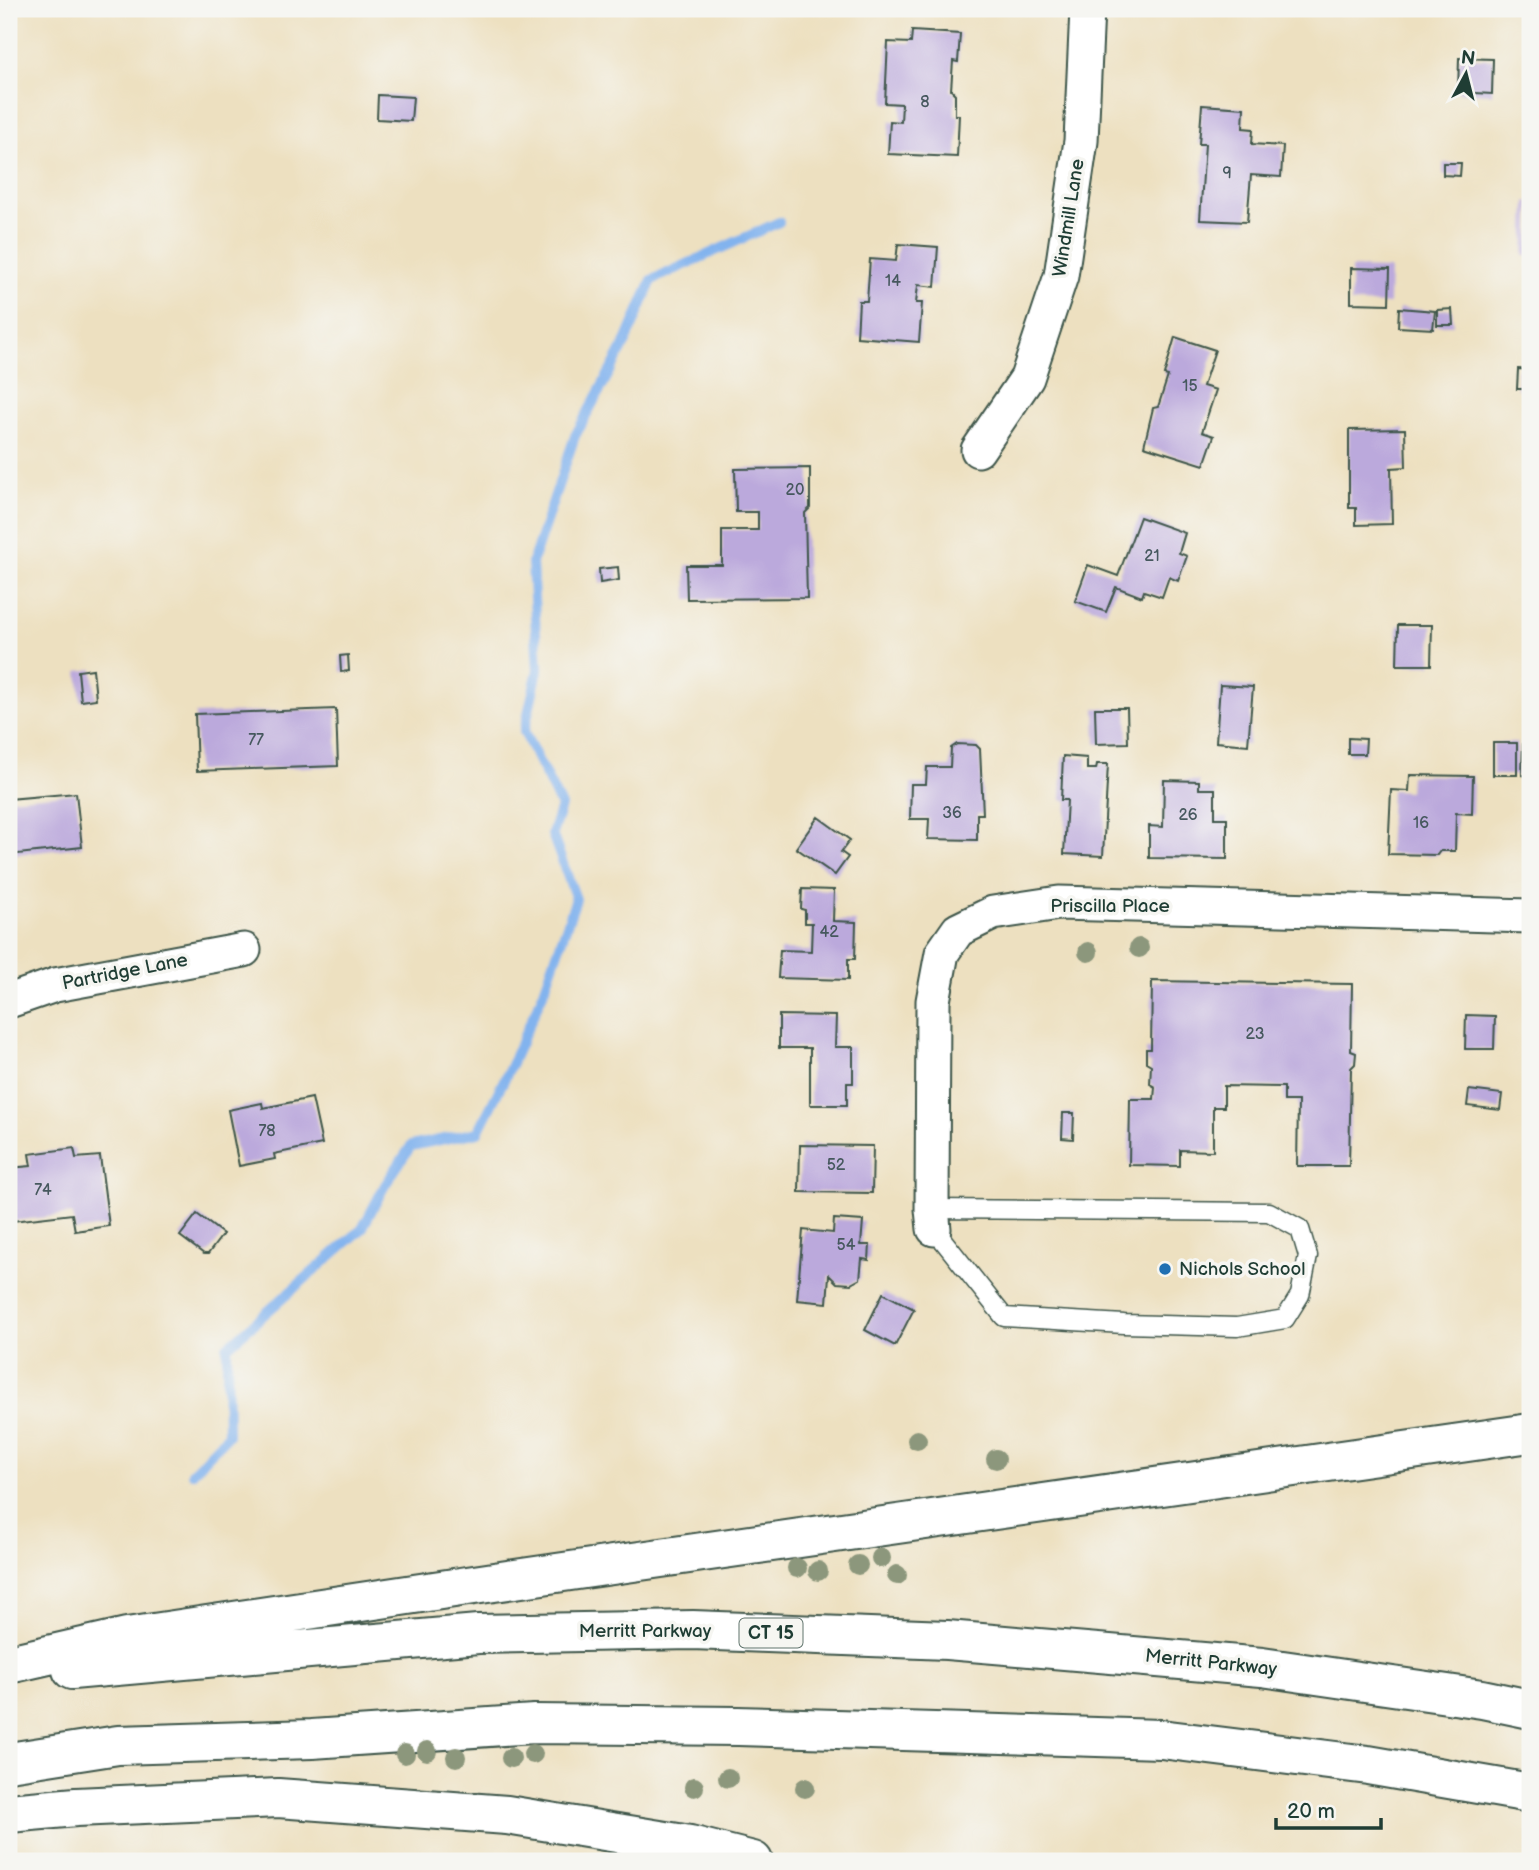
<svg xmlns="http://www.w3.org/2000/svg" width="1539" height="1870" viewBox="0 0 1539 1870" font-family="'Balsamiq Sans',sans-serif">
	<rect width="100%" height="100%" fill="#f6f6f2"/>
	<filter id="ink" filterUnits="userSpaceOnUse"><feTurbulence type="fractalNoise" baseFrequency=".0143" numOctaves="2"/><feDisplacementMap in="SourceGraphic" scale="14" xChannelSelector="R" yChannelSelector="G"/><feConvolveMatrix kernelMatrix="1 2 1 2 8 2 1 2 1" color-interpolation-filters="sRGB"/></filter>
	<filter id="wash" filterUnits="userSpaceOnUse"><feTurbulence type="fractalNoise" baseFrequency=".00686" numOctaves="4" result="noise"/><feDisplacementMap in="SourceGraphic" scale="28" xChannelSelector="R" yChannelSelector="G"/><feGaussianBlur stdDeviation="1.57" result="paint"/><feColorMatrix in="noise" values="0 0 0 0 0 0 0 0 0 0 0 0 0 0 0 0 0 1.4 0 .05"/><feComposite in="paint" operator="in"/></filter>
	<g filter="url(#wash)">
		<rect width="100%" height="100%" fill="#ede0c0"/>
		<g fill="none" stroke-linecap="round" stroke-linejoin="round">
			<!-- stream -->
			<path stroke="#82b3ee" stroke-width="10" d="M192 1473 228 1435 227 1347 362 1229 385 1185 411 1146 478 1132 507 1074 544 991 576 899 552 834 561 806 524 732 538 670 532 563 575 436 625 344 652 280 779 222"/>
		</g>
		<g id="blocks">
			<!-- building -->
			<path fill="#bba9dc" d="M912 31 960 34 958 62 953 61 951 90 955 94V115H959L957 157 888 154 890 121 901 122 902 104 885 103 888 42 911 43Z
				M1459 58 1493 59 1492 94 1458 92Z
				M378 95 413 97 411 121 377 119Z
				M1202 105 1244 108 1243 128 1253 129 1252 144 1283 146 1281 177 1251 175 1247 222 1200 220 1205 144H1199Z
				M1443 163H1461L1460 176 1443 175Z
				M1526 201 1530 202V256H1524Z
				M898 244 938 247 935 287 918 285 916 303H922L919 342 857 337 859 301H867L870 259 896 261Z
				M1351 268 1390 269 1389 304 1351 303Z
				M1399 308 1435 311 1433 329 1398 327Z
				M1452 309 1453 325H1437V310Z
				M1175 337 1215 350 1203 386 1216 390 1202 432 1214 436 1204 465 1144 446 1153 408 1158 407 1168 376 1164 375Z
				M1518 369 1530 370V389H1517Z
				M1405 429 1406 467 1391 468 1392 524 1356 525V508H1349V430Z
				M810 468V508L805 513 807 598 687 599 686 565H722V530H758V512H736L735 469Z
				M1140 517 1185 533 1179 553 1187 556 1178 581 1169 577 1162 597 1144 591 1142 597 1116 587 1106 612 1075 601 1088 565 1118 576Z
				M618 567 619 580 600 583 599 569Z
				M1398 625H1432L1431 665H1397Z
				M348 655 349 671 341 672 340 656Z
				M93 669 96 699 81 701 78 671Z
				M1220 685 1253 687 1248 745 1216 742Z
				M1095 708H1127L1128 743 1096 744Z
				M336 709 338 766 197 771 195 714Z
				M1348 738 1366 739 1365 754H1348Z
				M1493 743H1517V775H1493Z
				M1523 743H1530V776L1522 775Z
				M957 744 976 745 980 749 983 814H977V840L928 839 929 819H910L911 784H926L927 767H950L951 748Z
				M1063 756 1087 758V769H1096L1097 764H1108L1103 856 1064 854 1067 800H1061Z
				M1410 775 1473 776 1472 814 1456 813 1455 851H1440L1437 855 1388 854 1391 790 1409 791Z
				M1164 780 1199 781V789H1215V818H1227V859L1149 858V826L1163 827Z
				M76 793 82 847 9 855V799Z
				M818 817 850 840 841 852 848 857 835 875 796 848Z
				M802 889 834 890 833 921 856 922 855 959H848V980L778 978 780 950 811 951 812 923H805V910L801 909Z
				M1152 981 1352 984 1351 1051 1356 1053 1355 1064 1351 1068 1349 1166H1297L1298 1101H1284V1087L1224 1086V1107H1213V1151L1180 1150V1166L1129 1165 1130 1099H1154L1155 1087 1150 1084 1151 1065 1146 1062V1049H1151Z
				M779 1015 836 1016 835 1047H853V1083H847V1105H810V1048H779Z
				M1466 1015 1495 1016 1494 1049H1465Z
				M1469 1090 1502 1094 1500 1110 1467 1106Z
				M312 1098 322 1144 274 1154 275 1159 239 1166 228 1110 262 1103 263 1108Z
				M1063 1113H1074L1073 1139 1062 1138Z
				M800 1145 873 1146 872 1193 799 1192Z
				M74 1148 76 1158 100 1156 109 1226 75 1231 72 1214 13 1221 11 1208H9V1168L31 1166 29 1154Z
				M197 1214 223 1234 208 1254H204L180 1236Z
				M834 1219 863 1221 861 1245H870L869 1260 862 1259 860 1279 851 1284 837 1283 829 1275 827 1303 797 1300 803 1230 833 1233Z
				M883 1293 914 1309 895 1346 865 1330Z"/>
		</g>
	</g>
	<g filter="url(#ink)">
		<use href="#blocks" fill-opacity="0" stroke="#3e5549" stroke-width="2"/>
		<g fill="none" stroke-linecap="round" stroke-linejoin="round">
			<!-- lane casing -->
			<g stroke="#3e5549" stroke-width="21">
				<path id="lane" d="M932 1209 1269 1212 1300 1229 1308 1256 1300 1295 1285 1319 1237 1327 1124 1324 1004 1317 934 1229"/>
			</g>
			<!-- street casing -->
			<g stroke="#3e5549" stroke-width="37">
				<path id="street" d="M978 450 1027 378 1061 276 1081 141 1087 9
					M9 1001 55 985 244 950
					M934 1229 932 1209 933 1001 942 953 958 930 993 913 1059 903 1530 916"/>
			</g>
			<!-- highway casing -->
			<g stroke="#3e5549" stroke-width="42">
				<path id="highway" d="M9 1664 127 1637 494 1582 1530 1433
					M72 1670 478 1634 693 1630 947 1640 1262 1667 1482 1699 1530 1709
					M9 1762 118 1745 312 1739 534 1724 738 1726 1161 1739 1368 1765 1530 1793
					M9 1813 76 1807 278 1798 507 1815 690 1845 753 1861"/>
			</g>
			<!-- lane -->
			<use href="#lane" stroke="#fff" stroke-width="18"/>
			<!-- street -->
			<use href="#street" stroke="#fff" stroke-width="33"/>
			<!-- highway -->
			<use href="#highway" stroke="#fff" stroke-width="38"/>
		</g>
		<!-- trees -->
		<g fill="#8c977c">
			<circle cx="1139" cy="948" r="10"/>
			<circle cx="1088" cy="952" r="10"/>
			<circle cx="917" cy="1440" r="10"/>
			<circle cx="996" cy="1459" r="10"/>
			<circle cx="881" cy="1558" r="10"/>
			<circle cx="858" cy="1565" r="10"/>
			<circle cx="797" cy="1568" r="10"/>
			<circle cx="818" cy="1571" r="10"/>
			<circle cx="897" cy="1575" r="10"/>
			<circle cx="427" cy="1751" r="10"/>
			<circle cx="405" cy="1754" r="10"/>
			<circle cx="533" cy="1754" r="10"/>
			<circle cx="456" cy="1757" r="10"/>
			<circle cx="511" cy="1758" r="10"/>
			<circle cx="728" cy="1778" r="10"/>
			<circle cx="694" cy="1787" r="10"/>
			<circle cx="805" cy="1788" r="10"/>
		</g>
	</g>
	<!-- markers -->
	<circle fill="#1f6fb2" stroke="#f6f6f2" stroke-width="2.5" cx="1165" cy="1269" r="7"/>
	<g text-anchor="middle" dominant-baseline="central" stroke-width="7" stroke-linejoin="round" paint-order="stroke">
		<!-- number labels -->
		<g font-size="16" fill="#46585e">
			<text x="925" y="102">8</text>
			<text x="1227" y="173">9</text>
			<text x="893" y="281">14</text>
			<text x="1190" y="386">15</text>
			<text x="795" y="490">20</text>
			<text x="1152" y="556">21</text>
			<text x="256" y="740">77</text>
			<text x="952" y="813">36</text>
			<text x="1188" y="815">26</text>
			<text x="1421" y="823">16</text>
			<text x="829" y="932">42</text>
			<text x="1255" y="1034">23</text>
			<text x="267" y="1131">78</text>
			<text x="836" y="1165">52</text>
			<text x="43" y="1190">74</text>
			<text x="846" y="1245">54</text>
		</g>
		<!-- shield labels -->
		<rect fill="#f6f6f2" stroke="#60746d" stroke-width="2" x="739.5" y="1618.5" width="63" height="29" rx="5"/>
		<g font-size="18" font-weight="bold" fill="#1f3d34">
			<text x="771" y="1633">CT 15</text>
		</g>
		<!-- street labels -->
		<g font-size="19" fill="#1f3d34" stroke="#f6f6f2">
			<text transform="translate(1069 218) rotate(-81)">Windmill Lane</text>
			<text x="1110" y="906">Priscilla Place</text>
			<text transform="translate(125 972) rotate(-11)">Partridge Lane</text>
			<text x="645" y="1631">Merritt Parkway</text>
			<text transform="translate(1211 1663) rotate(6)">Merritt Parkway</text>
		</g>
		<!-- poi labels -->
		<g font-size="19" fill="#1f3d34" stroke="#f6f6f2" text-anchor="start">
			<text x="1179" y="1269">Nichols School</text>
		</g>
	</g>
	<!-- margin -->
	<rect width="1539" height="1870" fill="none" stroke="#f6f6f2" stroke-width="35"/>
	<!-- north arrow -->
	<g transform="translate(1466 74) rotate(7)" stroke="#f6f6f2" stroke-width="5" paint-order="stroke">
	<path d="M0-5L12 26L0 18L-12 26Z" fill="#1f3d34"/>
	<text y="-10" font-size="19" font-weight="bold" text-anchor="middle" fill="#1f3d34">N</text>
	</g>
	<!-- scale -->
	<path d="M1276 1818v10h105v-10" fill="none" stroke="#1f3d34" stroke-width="3.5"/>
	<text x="1287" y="1818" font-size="21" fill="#1f3d34" stroke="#f6f6f2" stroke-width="5" paint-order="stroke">20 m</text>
</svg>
